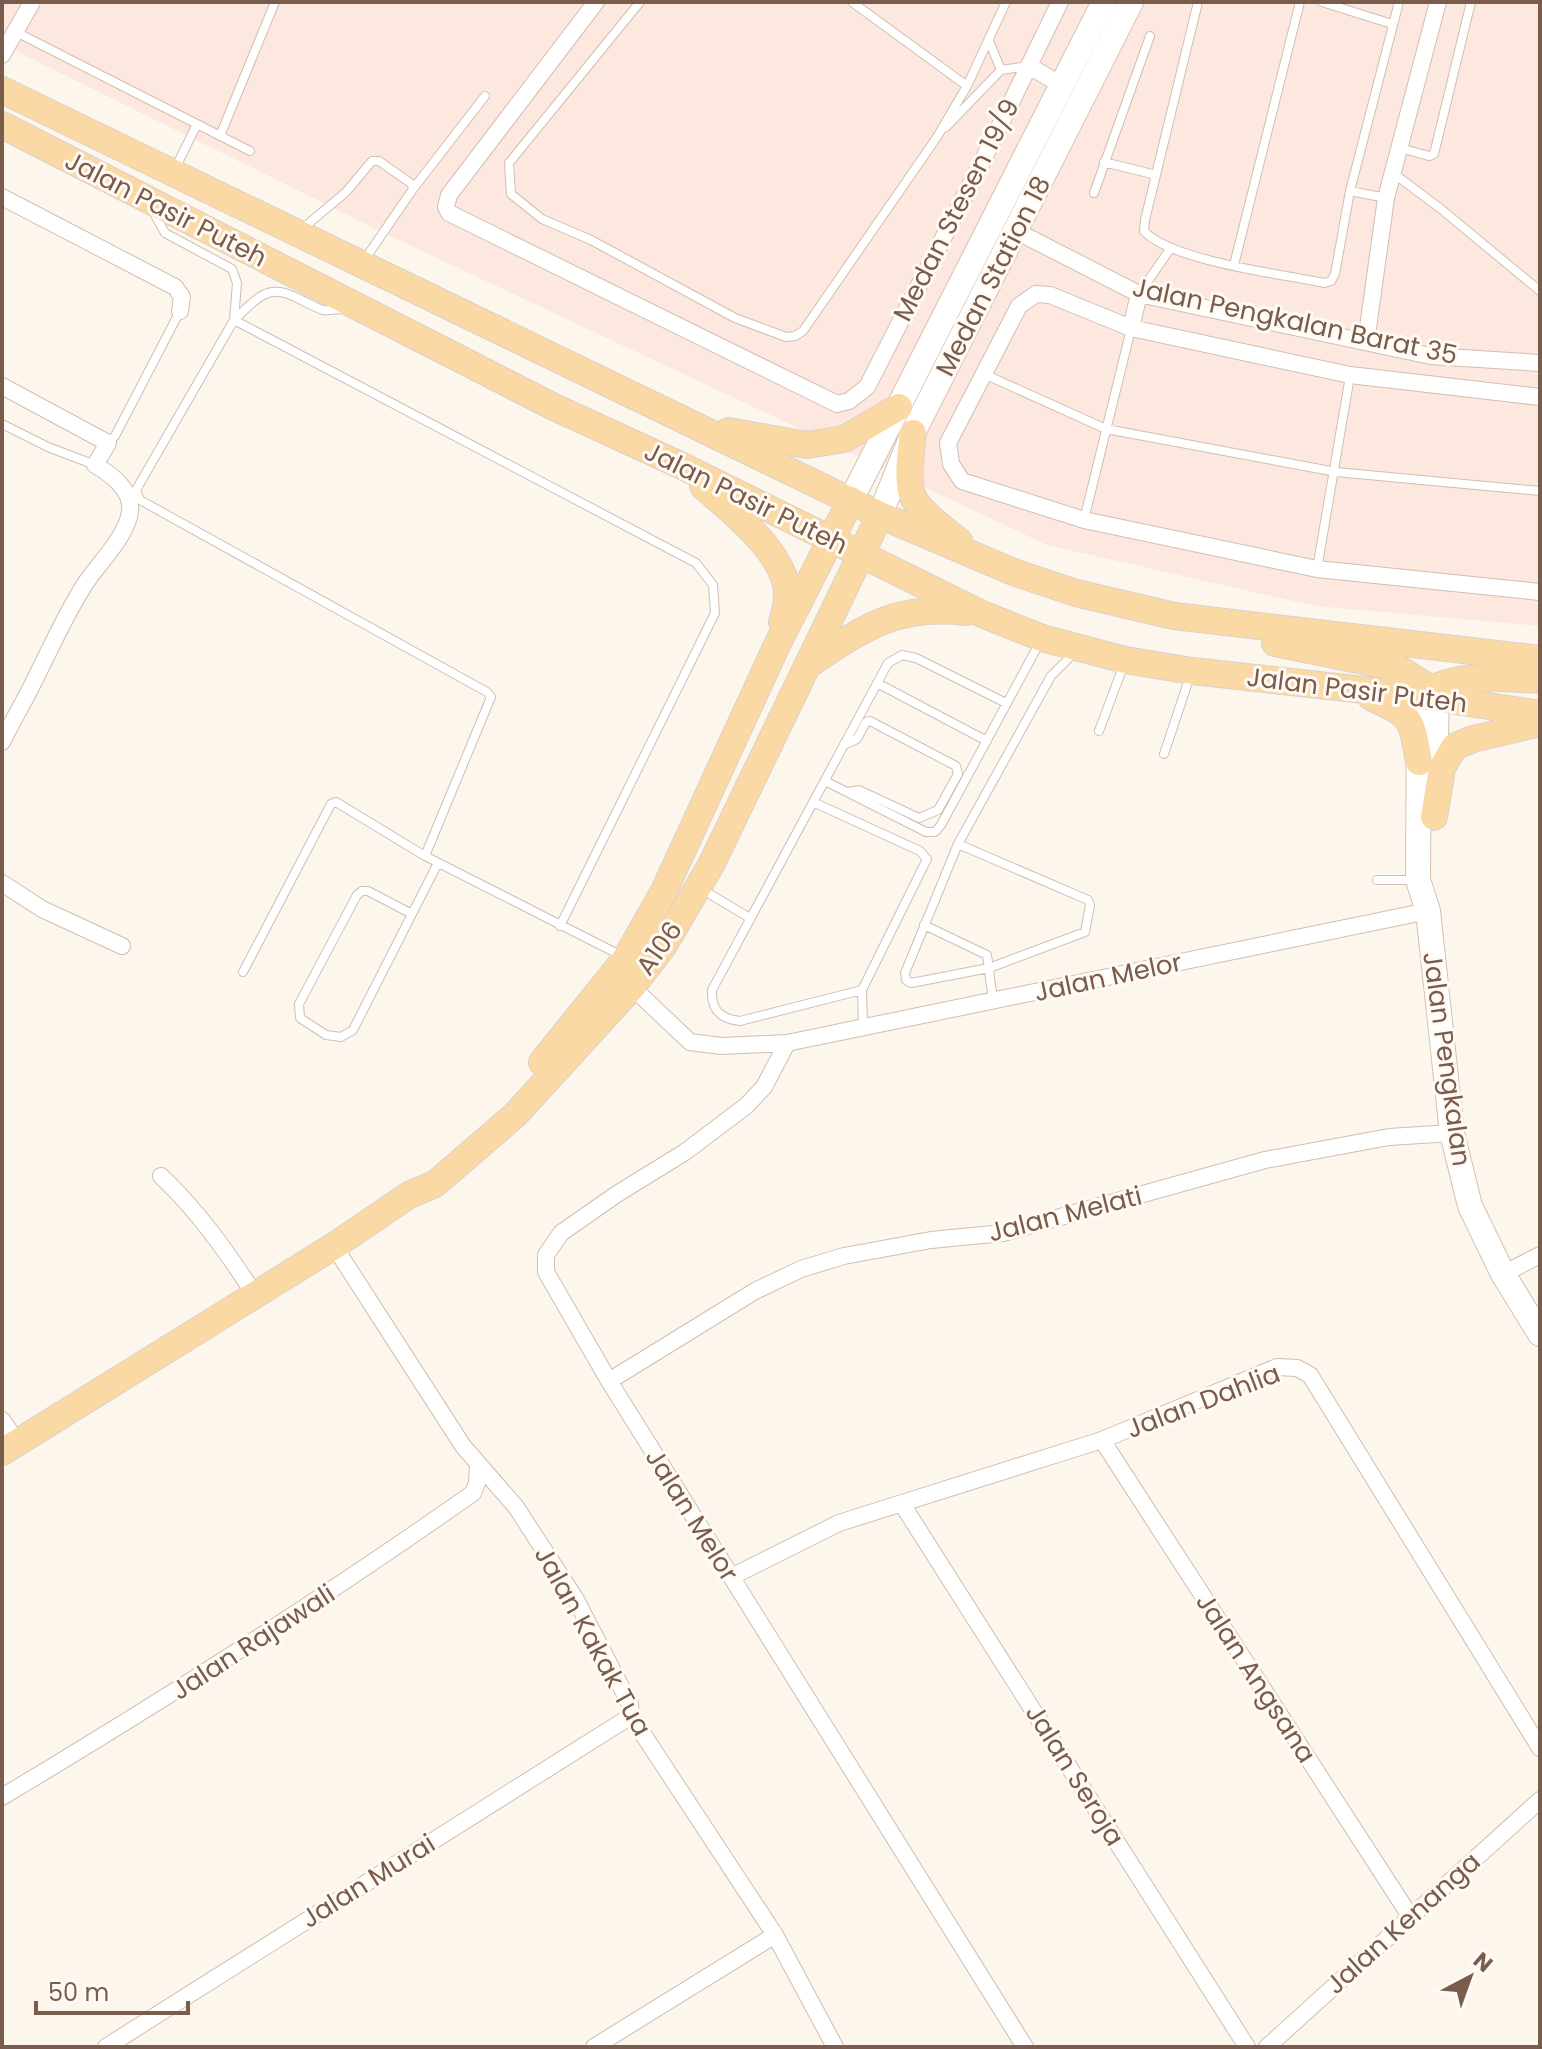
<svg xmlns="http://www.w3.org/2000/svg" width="1542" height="2049" viewBox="0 0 1542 2049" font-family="Poppins,sans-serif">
	<rect width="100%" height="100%" fill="#fdf6ec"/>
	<!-- commercial -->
	<path fill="#fde8e0" d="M2 2H1540V626L1315 606 1047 545 390 236 2 44Z"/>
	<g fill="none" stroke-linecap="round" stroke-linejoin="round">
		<!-- lane casing -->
		<g stroke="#d1beb0" stroke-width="10">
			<path id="lane" d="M640 2 509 163 511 194 542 219 591 240 735 318 786 337 795 336 803 331 937 137 967 86 1006 2
				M852 2 967 86
				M1198 2 1145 220 1144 231C1171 261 1282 274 1324 283L1331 281 1335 274 1350 191 1399 2
				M1322 2 1392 24
				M16 32 250 151
				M989 41 1001 70
				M946 127 1001 70 1028 66
				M220 136 275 2
				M1400 148 1429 156 1434 154 1471 2
				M1104 162 1156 175
				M175 169 197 124
				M1393 173 1441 209 1540 291
				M413 189 485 96
				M1350 191 1386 198
				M1094 193 1150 36
				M154 213 165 233 232 269 237 283 234 320
				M302 229 346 192 372 161H379L412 184 413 189 363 262
				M1234 265 1300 2
				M1139 294 1170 249
				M342 309C336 309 329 311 323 310 304 304 283 284 263 295 252 301 243 312 234 320L136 490 140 500 487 692 491 697 425 856 622 956
				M234 320 696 563 713 585 715 613 560 926
				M984 374 1106 429 1336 472 1540 491
				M2 424 48 447 95 465
				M108 443 115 436 180 311
				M1084 520 1131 329
				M1317 569 1350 376
				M877 683 987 741
				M1099 731 1124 664
				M844 745 857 739 866 722 870 721 956 766 958 774 938 810 919 818 859 790 848 792
				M1164 754 1190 676
				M825 781 926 832H935L941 825 1040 642
				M813 802 920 851 927 859 862 990 863 1027
				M958 844 1088 900 1090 905 1085 932 989 968 911 983 906 980 905 973 958 844 1051 676 1075 652
				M1377 880H1417
				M703 890 750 918
				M412 914 353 1030 341 1037 326 1035 300 1018 299 1004 357 895 362 891H368L412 914 438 863
				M924 925 987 955 993 1001
				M243 972 331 804 336 802 425 856
				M862 990 740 1021C720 1019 711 1010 712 990L888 663 902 655 916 658 1006 703"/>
		</g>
		<!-- street casing -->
		<g stroke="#d1beb0" stroke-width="18">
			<path id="street" d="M596 2 449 195 446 207 449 213 837 404 849 401 867 387 981 164 1060 2
				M2 55 32 2
				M1029 66 1063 86
				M2 197 175 287 182 297 180 311
				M1016 231 1139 294 1431 356 1540 363
				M1131 328 1139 294
				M1366 342 1386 198 1438 2
				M2 386 108 443 95 465C111 474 133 491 130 511 128 535 98 564 85 584 67 612 54 641 39 671 28 695 14 718 2 742
				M1540 397 1350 375 1131 328 1050 295 1036 294 1019 306 948 443 951 464 962 481 1084 520 1317 569 1540 592
				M2 883 42 909 122 946
				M632 987 690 1042 722 1046 787 1043 1428 911
				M787 1043 764 1087 746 1106 685 1152 617 1194 561 1233 546 1255V1272L609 1381 1025 2047
				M161 1176C198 1211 227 1252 255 1295
				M334 1246 463 1446 516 1507 575 1598 630 1704 631 1716 775 1935 835 2047
				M1503 1274 1540 1255
				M609 1381 755 1291 801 1269 844 1256 931 1240 1003 1233 1265 1160 1389 1137 1452 1133
				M2 1420 18 1443
				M1102 1440 1410 1916
				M902 1504 1247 2047
				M731 1577 839 1523 1102 1440 1277 1367 1297 1368 1310 1375 1540 1748
				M2 1797C162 1701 320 1601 473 1493L477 1483 478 1465
				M106 2047 631 1716
				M594 2047 775 1935
				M1267 2047 1540 1800"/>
		</g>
		<!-- secondary casing -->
		<g stroke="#d6c0b0" stroke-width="26">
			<path id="secondary" d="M851 500 1104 2
				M880 515 913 433 1131 2
				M1419 696 1418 880 1428 911 1452 1133 1470 1206 1503 1274 1540 1334
				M1435 772 1437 698"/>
		</g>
		<!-- primary casing -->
		<g stroke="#dad1cd" stroke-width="28">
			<path id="primary" d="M2 90 880 515 1016 573 1076 593 1174 616 1540 659
				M2 125 554 407 678 464 982 614 1042 638 1125 660 1192 671 1437 698 1540 714
				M728 431 807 445 844 439 899 407
				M913 433C911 450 906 481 913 497 920 512 946 531 959 541
				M703 486C732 512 789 555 787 597 787 605 784 614 782 622
				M1275 643 1398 668 1425 685 1437 698
				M811 663C865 627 898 604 966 612
				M1419 696C1456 671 1497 678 1540 680
				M1371 697C1413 717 1411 717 1419 762
				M1434 817 1442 768 1454 747 1473 739 1540 723
				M542 1062 626 958 663 893 777 645 851 500
				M2 1452 334 1246 409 1195 435 1184 515 1115 632 987 664 945 711 865 880 515"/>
		</g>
		<!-- lane -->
		<use href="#lane" stroke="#fff" stroke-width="8"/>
		<!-- street -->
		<use href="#street" stroke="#fff" stroke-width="16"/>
		<!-- secondary -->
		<use href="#secondary" stroke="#fff" stroke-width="24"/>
		<!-- primary -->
		<use href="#primary" stroke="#fbd9a5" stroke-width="26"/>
	</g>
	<g text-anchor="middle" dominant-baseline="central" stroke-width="6" stroke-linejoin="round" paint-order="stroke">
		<!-- street labels -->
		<g font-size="26" fill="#7a5c4d" stroke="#fffaf3">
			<text transform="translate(166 209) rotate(27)">Jalan Pasir Puteh</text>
			<text transform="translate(956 210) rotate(-63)">Medan Stesen 19/9</text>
			<text transform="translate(993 276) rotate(-63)">Medan Station 18</text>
			<text transform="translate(1295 321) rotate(12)">Jalan Pengkalan Barat 35</text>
			<text transform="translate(746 498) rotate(26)">Jalan Pasir Puteh</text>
			<text transform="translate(1357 690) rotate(7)">Jalan Pasir Puteh</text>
			<text transform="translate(659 948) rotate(-55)">A106</text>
			<text transform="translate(1108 977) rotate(-12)">Jalan Melor</text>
			<text transform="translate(1447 1059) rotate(82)">Jalan Pengkalan</text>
			<text transform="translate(1065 1214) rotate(-14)">Jalan Melati</text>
			<text transform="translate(1203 1401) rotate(-21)">Jalan Dahlia</text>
			<text transform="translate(692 1515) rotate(58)">Jalan Melor</text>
			<text transform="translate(593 1641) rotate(61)">Jalan Kakak Tua</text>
			<text transform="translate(253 1642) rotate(-33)">Jalan Rajawali</text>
			<text transform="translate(1256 1678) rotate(57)">Jalan Angsana</text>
			<text transform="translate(1075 1775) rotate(58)">Jalan Seroja</text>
			<text transform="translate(368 1881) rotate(-32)">Jalan Murai</text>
			<text transform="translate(1403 1923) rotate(-42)">Jalan Kenanga</text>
		</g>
	</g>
	<!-- border -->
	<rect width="1542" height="2049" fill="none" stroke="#7a5c4d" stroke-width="8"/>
	<!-- north arrow -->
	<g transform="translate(1470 1977) rotate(41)" stroke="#fffaf3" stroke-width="6" paint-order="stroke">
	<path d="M0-6L14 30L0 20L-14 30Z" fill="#7a5c4d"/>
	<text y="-12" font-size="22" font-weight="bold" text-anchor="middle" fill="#7a5c4d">N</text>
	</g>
	<!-- scale -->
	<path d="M36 2001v12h152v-12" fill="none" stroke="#7a5c4d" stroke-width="4"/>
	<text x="48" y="2001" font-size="24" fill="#7a5c4d" stroke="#fffaf3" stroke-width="6" paint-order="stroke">50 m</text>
</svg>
